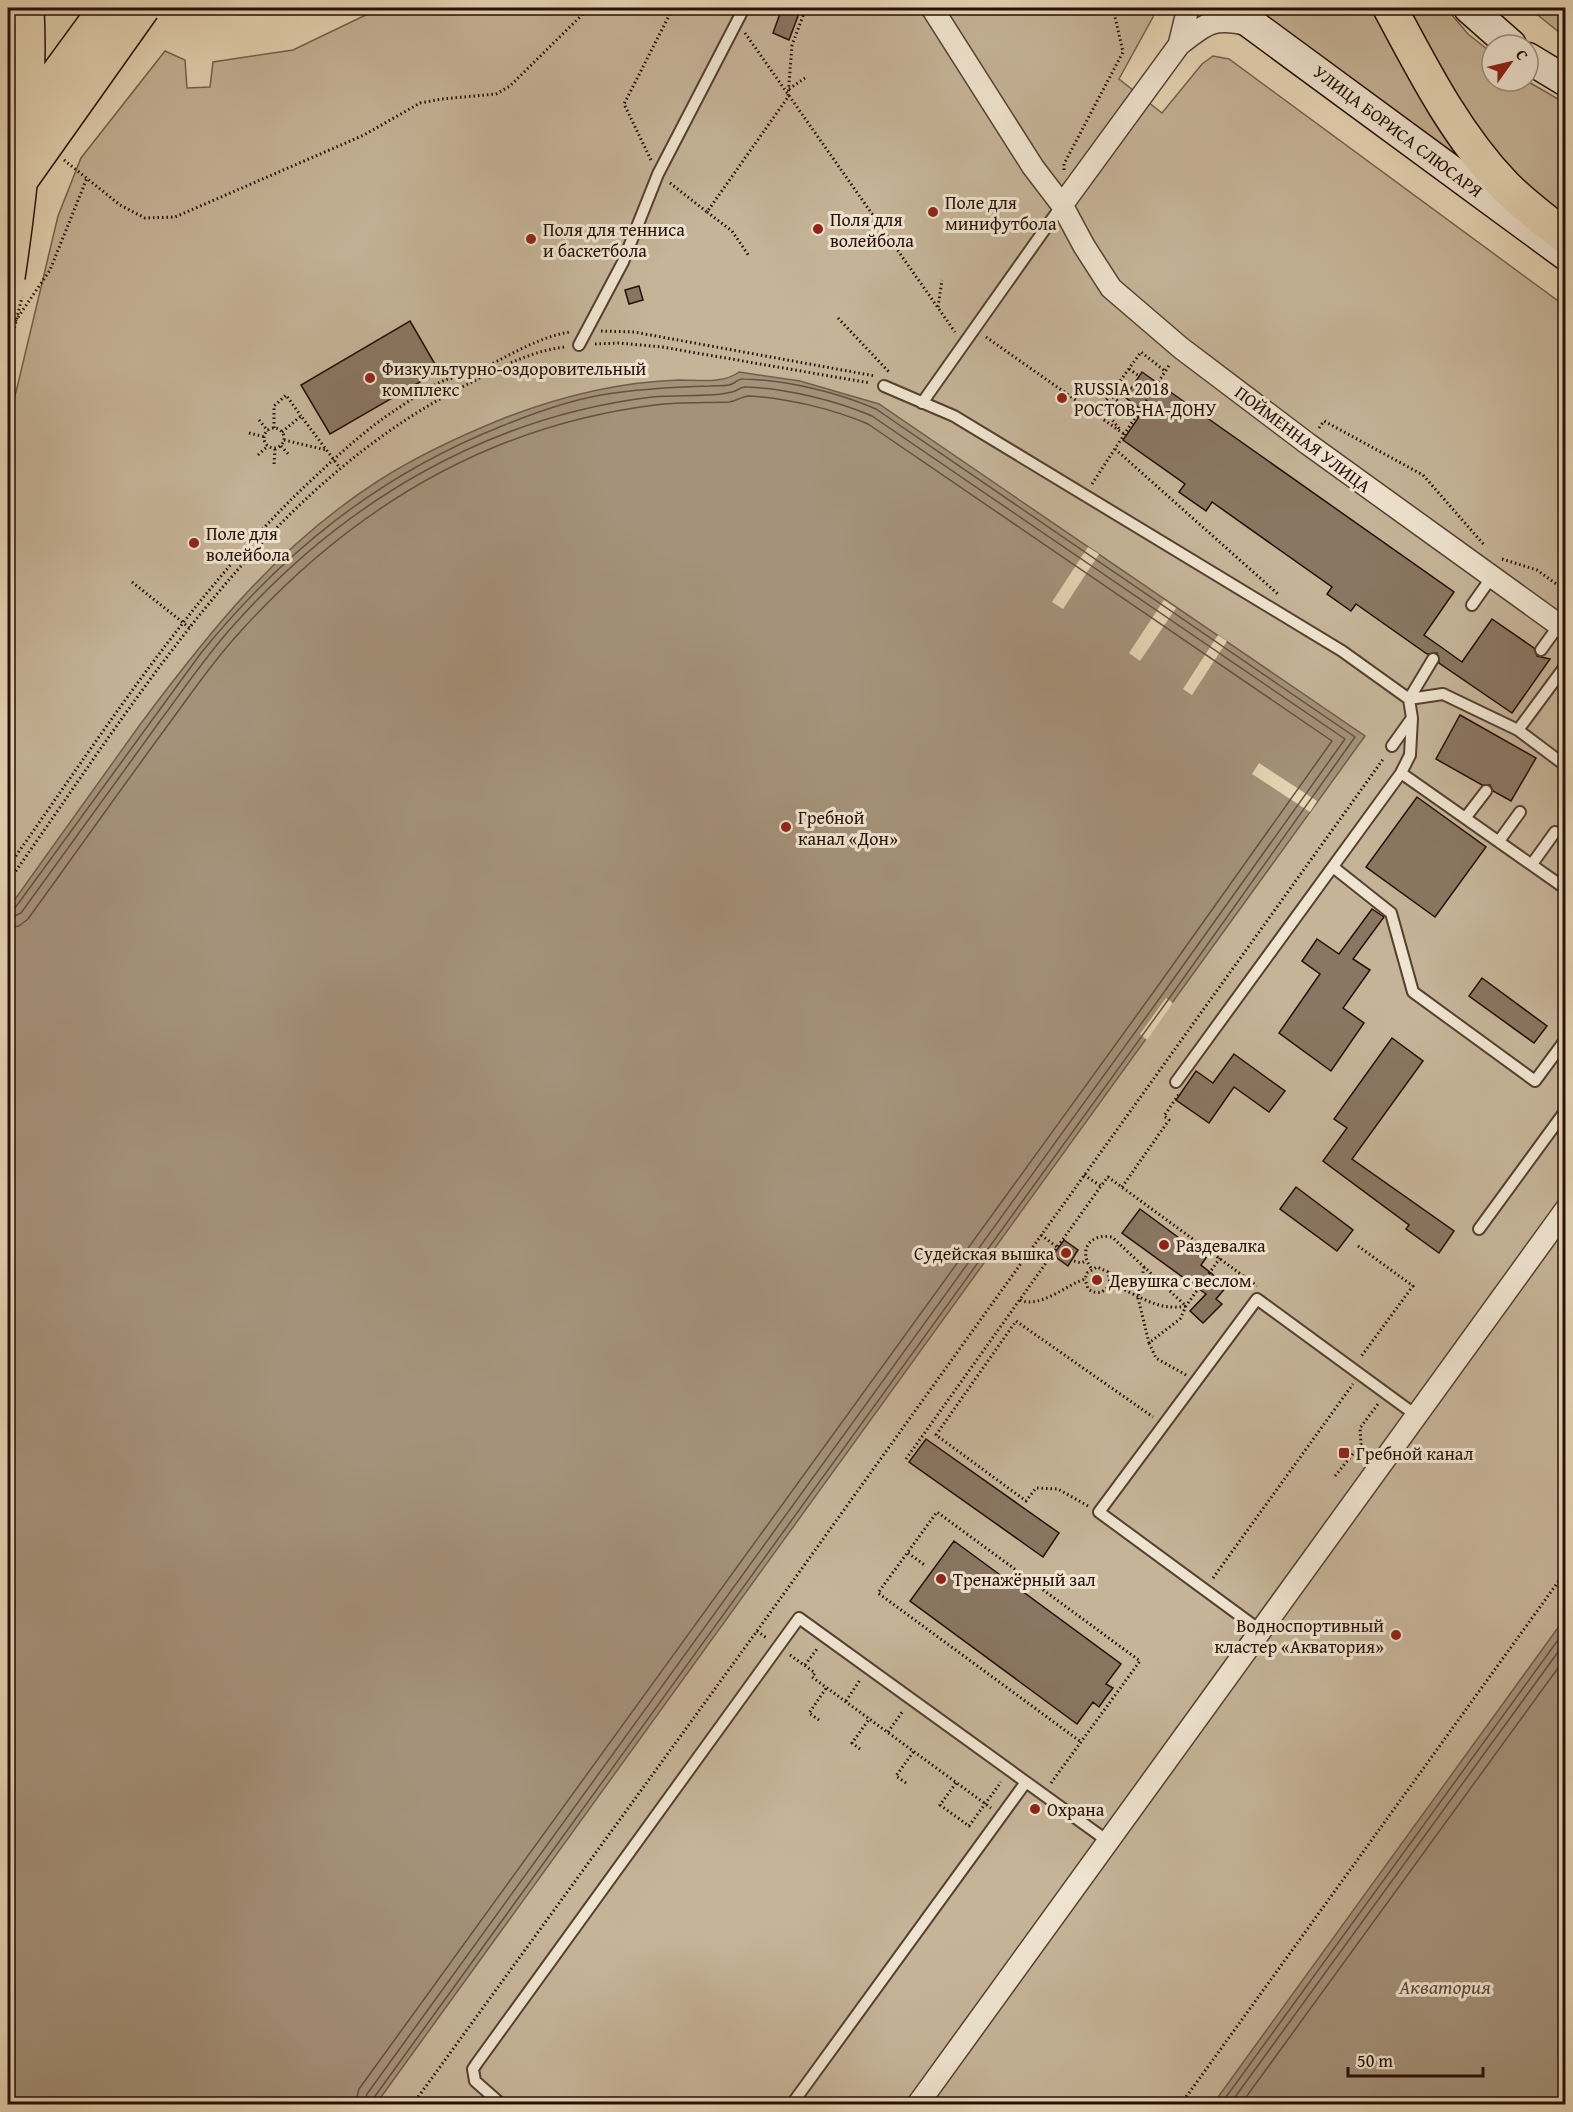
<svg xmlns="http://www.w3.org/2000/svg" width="1573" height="2112" viewBox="0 0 1573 2112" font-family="'Gentium Book Plus',serif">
	<rect width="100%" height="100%" fill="#e7d6b6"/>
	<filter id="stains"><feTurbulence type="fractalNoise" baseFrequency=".00333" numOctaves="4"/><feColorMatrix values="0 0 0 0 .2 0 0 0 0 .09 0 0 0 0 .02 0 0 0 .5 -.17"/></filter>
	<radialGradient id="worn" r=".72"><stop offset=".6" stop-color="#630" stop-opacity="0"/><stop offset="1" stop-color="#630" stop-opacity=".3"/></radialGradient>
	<!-- green -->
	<path fill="#c6b498" stroke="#76614f" stroke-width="1.5" d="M371 8H1155L1153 17 1119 79 1162 113 1202 64 1213 56 1229 59 1565 306V2104H8V412L16 392 58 216 81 158 165 51 185 60 187 88 210 87 213 62 293 50 372 12Z
		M1254 8H1376L1477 172Z
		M1407 8H1446L1468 34 1492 53V81H1527L1565 103V221L1510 170 1446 85Z
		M1530 8H1565V37L1534 12Z"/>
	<!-- water -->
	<path fill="#a5927a" stroke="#725d4c" stroke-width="1.5" d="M739 372 800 381 879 404 1365 736 376 2104H8V909C51 848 95 787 139 726 209 632 277 546 378 481 417 456 460 436 502 419 558 397 619 382 679 380 699 380 723 384 739 372Z
		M1565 1618V2104H1213Z"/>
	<!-- pier -->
	<path fill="#e7d6b6" d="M1088 547 1099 554 1063 609 1052 602Z
		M1164 600 1176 608 1140 661 1129 653Z
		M1218 635 1227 641 1192 695 1183 689Z
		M1259 763 1317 801 1310 812 1252 774Z
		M1166 998 1173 1003 1147 1040 1140 1034Z"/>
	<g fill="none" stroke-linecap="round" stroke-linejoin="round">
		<!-- shore -->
		<path stroke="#665040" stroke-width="1.5" d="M8 911 15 908 201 653C284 551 379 475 502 426 534 413 567 401 601 395 637 389 673 387 710 386 716 385 726 387 732 384 737 382 738 378 744 379 786 380 837 392 876 409L1355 737 1168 1000 373 2099 372 2104
			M8 919 21 913C67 849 113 785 160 721 183 690 206 656 232 627 342 503 486 417 652 397 676 394 710 398 732 392 739 391 740 386 747 387 787 389 835 400 872 416L1345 739 1162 995 367 2094 364 2104
			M8 928 19 926 28 919C75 854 121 789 168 725 191 694 213 661 240 632 352 508 487 426 655 405 680 402 704 403 729 402 737 401 742 396 749 396 787 398 833 409 868 424L1332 741 1155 990 359 2089 355 2104
			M1221 2104 1566 1629
			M1230 2104 1566 1641
			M1241 2104 1566 1657"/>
	</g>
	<!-- building -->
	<path fill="#8a7662" stroke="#260e06" stroke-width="1.5" d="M782 8H801L789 40 773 33Z
		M639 286 643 300 629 304 625 290Z
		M410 321 439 371 330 434 301 385Z
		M1142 372 1454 592 1424 635 1441 647 1462 662 1492 619 1534 648 1537 656 1550 659 1512 713 1439 663 1437 653 1427 654 1356 604 1351 611 1327 594 1332 587 1212 502 1206 511 1179 492 1185 484 1123 440 1143 411 1125 397Z
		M1460 715 1536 758 1511 801 1493 791 1490 785H1482L1436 759Z
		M1417 797 1486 847 1435 917 1366 867Z
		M1372 909 1384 917 1353 959 1370 970 1343 1008 1364 1023 1331 1071 1279 1033 1320 974 1302 961 1317 939 1339 954Z
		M1482 978 1547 1026 1534 1043 1469 996Z
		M1392 1038 1423 1061 1352 1159 1454 1231 1439 1253 1406 1229 1409 1225 1323 1161 1347 1128 1334 1119Z
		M1234 1054 1285 1091 1269 1112 1234 1087 1209 1123 1176 1100 1196 1071 1213 1083Z
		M1296 1187 1353 1230 1337 1251 1280 1209Z
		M1140 1209 1206 1258 1201 1265 1227 1286 1216 1299 1222 1304 1203 1323 1190 1311 1206 1294 1122 1233Z
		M1064 1240 1078 1250 1068 1266 1053 1255Z
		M926 1439 1059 1533 1043 1557 909 1462Z
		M954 1541 1121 1664 1106 1684 1113 1688 1106 1697 1099 1707 1093 1702 1077 1724 910 1601Z"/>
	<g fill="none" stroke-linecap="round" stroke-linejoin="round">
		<!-- lane casing -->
		<g stroke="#564032" stroke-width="14">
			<path id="lane" d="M579 345 623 262 658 174 744 8
				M884 386 954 416 1342 651 1409 699 1412 718 1392 746
				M922 403 1062 205
				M1472 605 1491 578
				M1541 650 1559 625
				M1409 699 1443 694 1518 730 1566 766
				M1409 699 1433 659
				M1518 730 1566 665
				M1401 773 1566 889
				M1466 817 1486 791
				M1499 841 1520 812
				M1532 864 1555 832
				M1333 867 1391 913 1413 992 1535 1081 1566 1039
				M1176 1082 1401 773 1410 755 1412 718
				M1479 1229 1566 1110
				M1261 1631 1099 1512 1257 1299 1417 1416
				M501 2104 475 2081 473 2069 477 2063 799 1618 1109 1842
				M792 2104 1026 1782"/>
		</g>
		<!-- street casing -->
		<g stroke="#564032" stroke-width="24">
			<path id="street" d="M932 8 1033 167 1062 205 1084 246 1111 288 1181 348 1308 444 1566 630
				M1179 45 1188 8
				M1062 205 1179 45C1205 24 1214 16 1248 25
				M918 2104 1566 1209"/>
		</g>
		<!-- secondary casing -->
		<g stroke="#260e06" stroke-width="33">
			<path id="secondary" d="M1230 8 1566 255
				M1469 8 1511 45
				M1528 58 1566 81"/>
		</g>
		<!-- primary casing -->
		<g stroke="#260e06" stroke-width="36">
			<path id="primary" d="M1390 8C1423 70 1456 135 1505 186 1523 204 1545 221 1566 237"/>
		</g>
		<!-- path -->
		<path stroke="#260e06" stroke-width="3" stroke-dasharray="1.5 3" stroke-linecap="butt" d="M745 33 955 332
			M789 89 805 78
			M64 160 120 205 145 218 175 217 364 135 420 103 442 99 496 94 510 86 589 8
			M651 160 624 104 673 8
			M1064 170V164L1123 52 1113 8
			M670 183 707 212 788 97 792 45 806 8
			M707 212 732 231 749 256
			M938 307 942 280
			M838 318 889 372
			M601 331 634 332 875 376
			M8 332 50 270 87 178
			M986 337 1124 434
			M595 344 619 343 662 347 870 383
			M1129 369 1139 376
			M1110 395 1102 406 1120 430
			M1139 417 1110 395 1141 352 1165 371
			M259 420 268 431
			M274 428V406L286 395 301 416
			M1319 428 1324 421 1423 475 1485 546
			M264 438a10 10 0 1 1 20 0a10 10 0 1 1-20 0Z
			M282 432 301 416 340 468
			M249 433 265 437
			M284 440 326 450
			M281 446 290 456
			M1115 449 1278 594
			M258 455 268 446
			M274 464 275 448
			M1092 484 1170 364
			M1502 559 1537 570 1566 591
			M132 582 191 629
			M8 867C100 737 188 599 303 488 333 460 363 431 397 409 412 399 431 385 448 379 457 377 466 376 475 372 506 358 537 337 570 332
			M8 882C137 700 262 487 468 384 499 368 530 351 565 347
			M1084 1175 1101 1186 1108 1177 1257 1286
			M1122 1187 1169 1120 1164 1116 1179 1094
			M1041 1235 1057 1247
			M1358 1246 1413 1286 1360 1358
			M1074 1261 1081 1263 1086 1261
			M1144 1267 1138 1298 1149 1343
			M1091 1268C1078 1250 1090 1233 1112 1237L1186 1306C1156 1312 1137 1293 1110 1284
			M1020 1300C1040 1309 1066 1285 1085 1279L1087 1273 1097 1267 1108 1272 1110 1284C1104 1293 1097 1295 1088 1289L1085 1279
			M1186 1375 1156 1358 1149 1343 1180 1319 1186 1306 1220 1258
			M906 1459 1101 1186
			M1335 1476 1361 1444 1360 1428 1378 1404
			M1088 1506 1058 1489 1036 1488 1026 1501 936 1435 1016 1321 1153 1417
			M908 1553 926 1566
			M1213 1578 1353 1384
			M757 1631 768 1639
			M790 1655 815 1673 812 1677 991 1808
			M805 1665 817 1649
			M846 1701 860 1680
			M819 1720 809 1713 827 1687
			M888 1732 903 1711
			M860 1749 852 1743 870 1718
			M906 1783 896 1776 914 1751
			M956 1783 940 1805 969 1826 1001 1782
			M1051 1783 1140 1661 937 1512 878 1593 1081 1742
			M413 2104 757 1631 1384 758
			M1181 2104 1566 1571"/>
		<!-- lane -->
		<use href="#lane" stroke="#efe4d0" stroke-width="10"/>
		<!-- street -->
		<use href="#street" stroke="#efe4d0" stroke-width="21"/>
		<!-- secondary -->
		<use href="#secondary" stroke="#efe4d0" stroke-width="30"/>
		<!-- primary -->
		<use href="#primary" stroke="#e7d6b6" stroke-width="33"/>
		<!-- primary-bridge casing -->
		<g stroke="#260e06" stroke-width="36" stroke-linecap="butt">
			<path id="primary-bridge" d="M24 120 106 8
				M19 183 143 8
				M8 277C21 192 31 94 27 8"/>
		</g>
		<!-- path-bridge -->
		<path stroke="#260e06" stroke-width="3" stroke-dasharray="1.5 3" stroke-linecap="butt" d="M8 354 22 297"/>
		<!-- primary-bridge -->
		<use href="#primary-bridge" stroke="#e7d6b6" stroke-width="33"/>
	</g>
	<!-- markers -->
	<g fill="#8f2418" stroke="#efe4d0" stroke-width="2">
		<circle cx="933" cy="212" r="6"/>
		<circle cx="818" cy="229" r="6"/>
		<circle cx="531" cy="239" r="6"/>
		<circle cx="370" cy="378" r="6"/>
		<circle cx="1062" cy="398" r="6"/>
		<circle cx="194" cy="543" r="6"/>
		<circle cx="786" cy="827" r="6"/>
		<circle cx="1164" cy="1245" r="6"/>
		<circle cx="1066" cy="1253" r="6"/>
		<circle cx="1097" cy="1280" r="6"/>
		<rect x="1338" y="1447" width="12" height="12" rx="3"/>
		<circle cx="941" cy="1579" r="6"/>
		<circle cx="1396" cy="1635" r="6"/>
		<circle cx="1035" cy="1809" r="6"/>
	</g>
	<g text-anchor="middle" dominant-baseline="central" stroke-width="6" stroke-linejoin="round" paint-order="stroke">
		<!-- street labels -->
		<g font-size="18" fill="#260e06" stroke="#efe4d0">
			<text transform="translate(1398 131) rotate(37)">УЛИЦА БОРИСА СЛЮСАРЯ</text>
			<text transform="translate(1303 439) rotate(37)">ПОЙМЕННАЯ УЛИЦА</text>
		</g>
		<!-- poi labels -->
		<g font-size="18" fill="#260e06" stroke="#efe4d0" text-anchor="start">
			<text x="945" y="202">Поле для<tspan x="945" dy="21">минифутбола</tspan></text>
			<text x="830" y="219">Поля для<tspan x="830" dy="21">волейбола</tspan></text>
			<text x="543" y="229">Поля для тенниса<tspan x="543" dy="21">и баскетбола</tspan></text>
			<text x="382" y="368">Физкультурно-оздоровительный<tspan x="382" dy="21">комплекс</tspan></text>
			<text x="1074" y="388">RUSSIA 2018<tspan x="1074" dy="21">РОСТОВ-НА-ДОНУ</tspan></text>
			<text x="206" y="533">Поле для<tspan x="206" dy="21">волейбола</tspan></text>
			<text x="798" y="817">Гребной<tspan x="798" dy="21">канал «Дон»</tspan></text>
			<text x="1176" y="1245">Раздевалка</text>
			<text x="1054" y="1253" text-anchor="end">Судейская вышка</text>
			<text x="1109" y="1280">Девушка с веслом</text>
			<text x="1356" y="1453">Гребной канал</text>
			<text x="953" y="1579">Тренажёрный зал</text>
			<text x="1384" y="1625" text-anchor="end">Водноспортивный<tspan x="1384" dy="21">кластер «Акватория»</tspan></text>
			<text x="1047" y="1809">Охрана</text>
		</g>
		<!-- water labels -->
		<g font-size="20" font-style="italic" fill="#5f493a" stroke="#efe4d0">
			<text x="1445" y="1986">Акватория</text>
		</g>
	</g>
	<!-- margin -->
	<rect width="1573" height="2112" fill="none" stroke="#e7d6b6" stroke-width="30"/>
	<rect x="9" y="9" width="1555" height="2094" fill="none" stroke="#260e06" stroke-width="3"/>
	<rect x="15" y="15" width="1543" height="2082" fill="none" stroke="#260e06" stroke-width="1.5"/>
	<!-- north arrow -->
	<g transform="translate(1510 63) rotate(56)"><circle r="28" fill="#efe4d0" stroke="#9f8e7f" stroke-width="1.5"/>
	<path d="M0-4.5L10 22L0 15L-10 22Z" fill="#8f2418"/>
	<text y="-9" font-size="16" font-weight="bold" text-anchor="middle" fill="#260e06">С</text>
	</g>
	<!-- scale -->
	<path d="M1348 2067v9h135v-9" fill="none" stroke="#260e06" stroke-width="3"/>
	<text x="1357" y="2067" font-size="18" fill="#260e06" stroke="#efe4d0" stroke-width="4.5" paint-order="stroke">50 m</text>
	<rect width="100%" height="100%" filter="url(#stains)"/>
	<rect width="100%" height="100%" fill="url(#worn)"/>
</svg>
